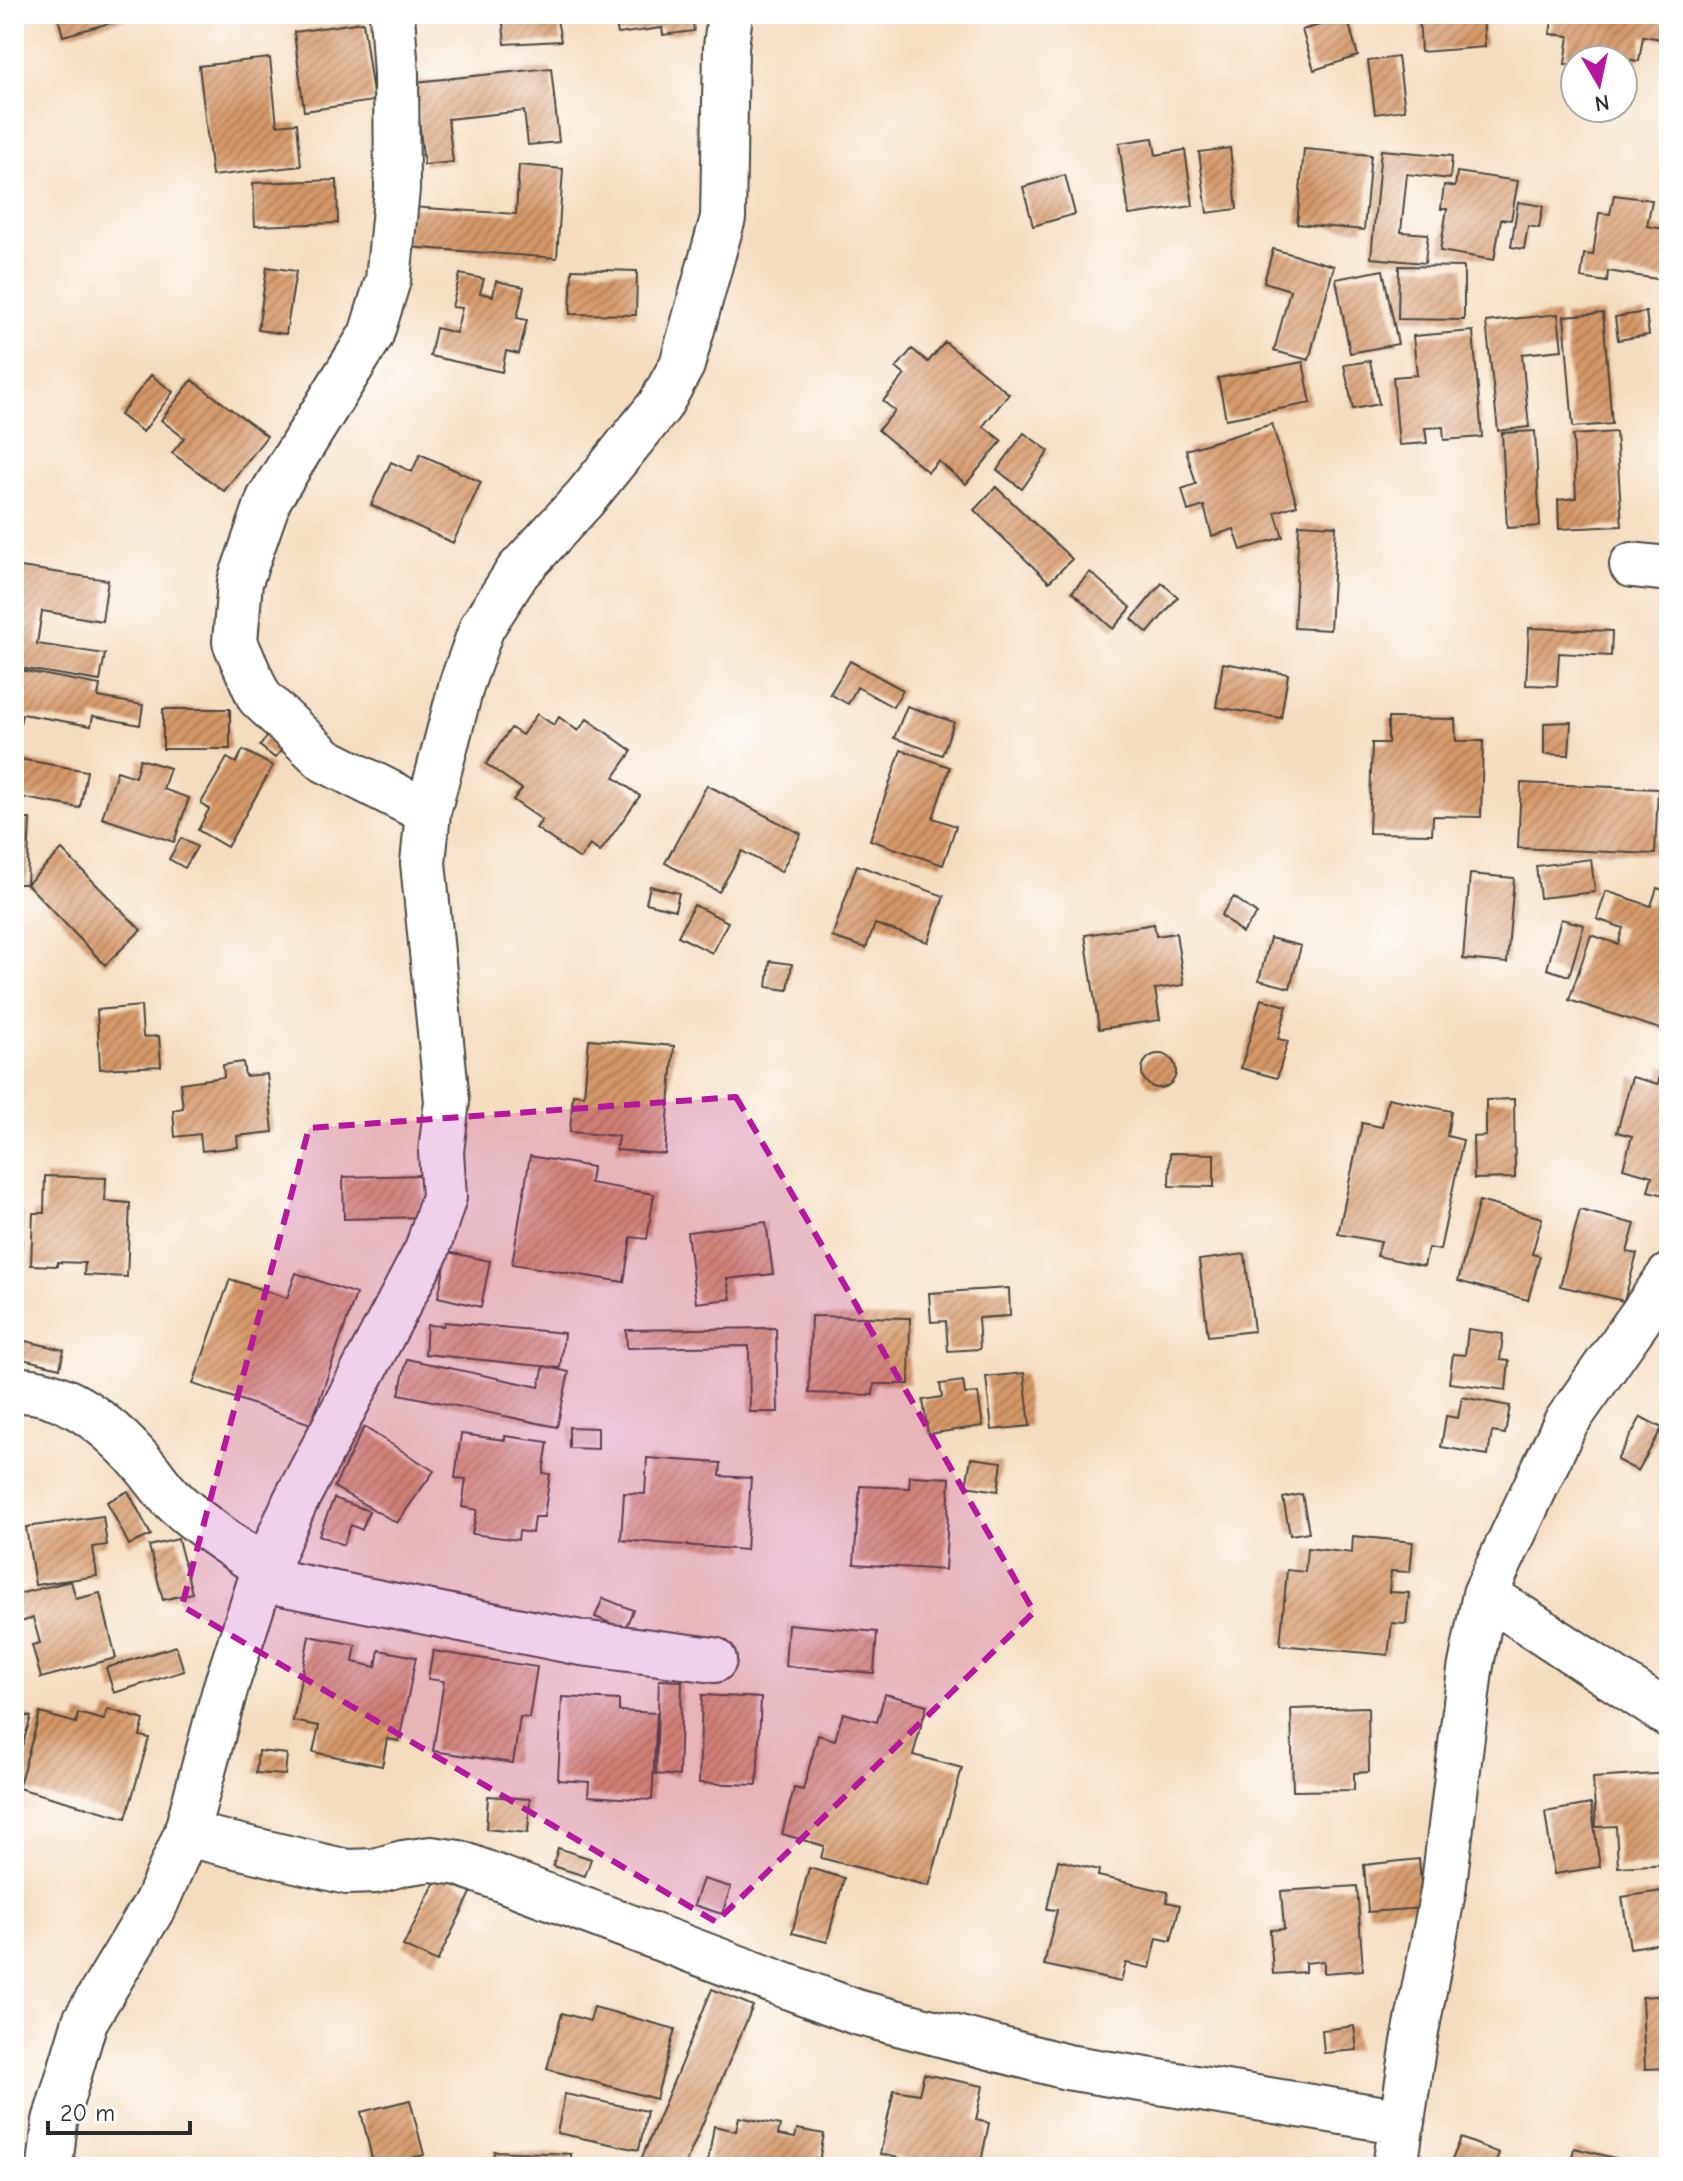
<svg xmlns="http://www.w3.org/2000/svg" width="1683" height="2181" viewBox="0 0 1683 2181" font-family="'Comic Neue',sans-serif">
	<defs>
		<pattern id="building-hatch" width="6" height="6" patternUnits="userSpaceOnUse" patternTransform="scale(2)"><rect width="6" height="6" fill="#d69868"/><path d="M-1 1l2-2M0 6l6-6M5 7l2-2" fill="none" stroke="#ae7c56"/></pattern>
	</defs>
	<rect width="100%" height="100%" fill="#fff"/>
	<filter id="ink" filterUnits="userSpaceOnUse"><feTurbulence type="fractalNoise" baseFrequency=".0125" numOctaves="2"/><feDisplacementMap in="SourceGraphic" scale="16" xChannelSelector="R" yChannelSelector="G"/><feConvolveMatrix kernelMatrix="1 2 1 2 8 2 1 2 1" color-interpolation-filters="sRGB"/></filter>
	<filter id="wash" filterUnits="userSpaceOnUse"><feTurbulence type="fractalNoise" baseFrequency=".006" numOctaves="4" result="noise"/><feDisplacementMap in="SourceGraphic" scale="32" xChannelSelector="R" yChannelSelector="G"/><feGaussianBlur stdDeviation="1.8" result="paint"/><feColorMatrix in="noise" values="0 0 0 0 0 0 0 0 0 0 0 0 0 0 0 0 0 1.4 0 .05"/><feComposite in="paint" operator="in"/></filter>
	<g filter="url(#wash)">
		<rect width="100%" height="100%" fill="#f4ddbf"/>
		<g id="blocks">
			<!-- building -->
			<path fill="url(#building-hatch)" d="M57 14H139V15L63 36Z
				M502 14H556L561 41 505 44Z
				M595 14H692L694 31 663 35 662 28 618 34 615 19 596 22Z
				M1419 14H1483L1485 47 1421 52Z
				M1553 14H1669V40L1643 36 1639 61 1604 56V60H1575V65L1565 64 1569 36 1550 34Z
				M1347 17 1358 56 1314 70 1302 30Z
				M363 22 374 101 304 111 294 32Z
				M1398 57 1405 110 1375 114 1368 61Z
				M270 58 277 125 297 123 301 166 212 176 199 66Z
				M551 68 559 142 528 145 524 111 448 119 453 162 424 165 415 82Z
				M1153 138 1156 155 1185 150 1193 206 1129 215 1119 143Z
				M1230 148 1237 209 1207 213 1199 152Z
				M1304 149 1371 155 1364 230 1297 224Z
				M1381 150 1452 156 1450 179 1407 174 1401 232 1428 234 1425 263 1371 258Z
				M519 165 563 169 557 258 407 247 410 207 516 214Z
				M1457 172 1518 181 1511 220 1501 219 1494 260 1440 251 1447 209H1441L1444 185 1455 187Z
				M1065 175 1075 214 1033 226 1023 187Z
				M337 180 338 223 255 226 253 183Z
				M1666 189H1669V218H1663Z
				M1614 195 1652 200 1647 226 1669 230V281L1608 271 1607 282 1581 278 1584 254 1593 255 1599 213 1610 214Z
				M1518 202 1543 206 1539 228 1528 226 1524 249 1511 247Z
				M1273 249 1334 266 1309 360 1274 351 1290 290 1264 282Z
				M1399 266 1464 267V320L1398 319Z
				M267 267 296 271 286 334 258 330Z
				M572 269 637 271 636 315 570 314Z
				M1383 270 1398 344 1350 353 1336 279Z
				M460 274 484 279 480 293 493 296 496 281 524 287 517 318 527 320 519 354 506 351 502 372 430 356 436 328 456 333 462 308 452 307Z
				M1646 312 1649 335 1618 340 1615 317Z
				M1603 313 1612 424 1573 427 1564 316Z
				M1558 314 1562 350 1522 354 1529 427 1498 431 1486 322Z
				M1473 331 1482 437 1444 440 1443 427 1425 428 1427 443 1399 445 1393 377 1417 375 1413 336Z
				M945 342 1009 394 983 426 1002 441 966 484 938 461 928 472 878 430 895 411 883 401 905 375 896 368 912 349 928 362Z
				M1370 361 1379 404 1353 409 1344 365Z
				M1303 362 1311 403 1226 419 1218 378Z
				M151 375 173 392 143 432 120 415Z
				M192 380 267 436 224 491 172 453 184 438 161 420Z
				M1272 424 1297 505 1275 512 1283 537 1241 550 1234 529 1212 536 1204 506 1188 511 1182 489 1196 484 1186 450Z
				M1535 431 1540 526 1507 528 1502 433Z
				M1616 432 1622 526 1559 529 1558 500 1576 498 1573 435Z
				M1024 433 1049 451 1022 489 997 470Z
				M420 454 481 482 453 543 371 505 391 462 412 472Z
				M996 487 1072 559 1049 582 974 510Z
				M1299 524 1336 526 1330 630 1294 628Z
				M14 566 108 580 102 621 42 611 37 644 105 654 100 681 14 667Z
				M1090 572 1131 608 1113 629 1072 592Z
				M1162 583 1178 597 1148 633 1132 619Z
				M1529 628 1612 631 1611 656 1559 653 1557 686 1526 685Z
				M850 661 903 690 893 707 857 687 848 704 830 694Z
				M1223 663 1288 674 1281 718 1216 707Z
				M14 669 100 685 98 697 143 705 140 725 93 716 91 726 22 714 14 752Z
				M907 706 954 722 942 755 894 738Z
				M163 709H230V749H163Z
				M537 714 554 725 559 717 578 731 587 719 632 751 614 777 640 796 600 852 590 845 580 859 536 828 542 820 513 800 522 789 486 764 511 728 522 735Z
				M1388 718 1455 719 1456 741H1483L1481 817 1433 816 1432 834 1369 833 1372 743H1388Z
				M1571 722 1569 755 1544 754V723Z
				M269 734 285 746 275 758 260 746Z
				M243 750 273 766 227 847 198 830 209 809 201 803 227 758 236 763Z
				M901 750 950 767 933 818 956 826 943 865 870 840Z
				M14 758 87 771 80 808 14 796Z
				M140 759 170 768 163 789 189 798 174 842 102 818 117 771 135 777Z
				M1521 783 1658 789 1655 854 1518 848Z
				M707 785 801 834 781 872 742 851 719 892 665 863Z
				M14 819H30L27 884 62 850 141 930 105 965 27 884H14Z
				M181 838 197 847 185 868 169 859Z
				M1591 859 1595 892 1540 898 1536 866Z
				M857 865 944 896 928 942 875 924 866 948 832 937Z
				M1470 874 1514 878 1507 963 1463 959Z
				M650 886 679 893 675 910 646 903Z
				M1657 888 1669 892V1032L1569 1000 1591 935 1618 944 1623 928 1597 919 1606 891 1651 906Z
				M1234 897 1257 914 1242 933 1221 915Z
				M694 905 728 922 712 953 678 936Z
				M1561 919 1584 925 1569 976 1547 969Z
				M1154 924 1156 936 1176 933 1184 985 1155 989 1160 1020 1099 1029 1085 935Z
				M1270 938 1301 946 1290 988 1259 980Z
				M770 961 792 964 788 990 767 987Z
				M1261 999 1287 1006 1278 1039 1288 1041 1277 1078 1241 1068Z
				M141 1006 143 1037 159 1036 161 1066 100 1069 97 1010Z
				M589 1039 674 1046 665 1154 616 1150 618 1136 570 1132 573 1094 584 1095Z
				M1142 1071a17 17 0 1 1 34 0a17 17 0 1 1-34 0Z
				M243 1062 245 1076 267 1074 273 1132 237 1136 238 1147 202 1151 200 1134 175 1137 173 1110 183 1108 180 1083 224 1077 223 1065Z
				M1662 1066 1669 1068V1196L1648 1191 1652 1176 1623 1168 1632 1136 1617 1132 1632 1077 1658 1084Z
				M1388 1098 1451 1111 1447 1136 1463 1140 1440 1250 1428 1248 1424 1266 1377 1256 1381 1242 1338 1234 1362 1123 1382 1127Z
				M1514 1099 1515 1178 1474 1179 1473 1137 1486 1136V1100Z
				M1170 1153 1214 1154V1187L1169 1186Z
				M530 1156 592 1167 590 1183 654 1194 647 1239 631 1237 624 1282 512 1264Z
				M423 1175 424 1217 344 1219 343 1177Z
				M45 1176 106 1178 105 1201 130 1203 127 1277 84 1275 85 1263 57 1262V1266L31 1265 33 1213H44Z
				M1479 1201 1542 1218 1532 1254 1540 1256 1528 1300 1458 1281Z
				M1580 1210 1635 1224 1627 1252 1637 1254 1624 1301 1560 1286Z
				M14 1213 23 1214 19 1290H14Z
				M766 1222 773 1274 727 1279 731 1299 696 1303 687 1232Z
				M448 1252 490 1261 481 1307 438 1297Z
				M1245 1254 1254 1331 1208 1336 1199 1260Z
				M296 1273 356 1294 311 1424 193 1384 230 1279 287 1298Z
				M1009 1288 1010 1316 978 1318 980 1349 948 1351 946 1321 931 1322 929 1293Z
				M811 1316 910 1318 909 1384H874L873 1395 809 1393Z
				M444 1322 564 1333 560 1368 425 1354 427 1325 443 1326Z
				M776 1328 778 1412H750L749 1346 627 1348 626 1330Z
				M1468 1329 1503 1334 1500 1360 1509 1361 1506 1390 1449 1383 1453 1354 1465 1355Z
				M17 1339 64 1350 60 1368 14 1357Z
				M407 1359 539 1387 544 1366 569 1372 557 1427 399 1394Z
				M1024 1373 1030 1426 992 1430 986 1377Z
				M963 1381 965 1394 978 1393 983 1426 928 1434 923 1400 942 1397 940 1384Z
				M1462 1397 1510 1406 1505 1434 1492 1432 1488 1455 1441 1447 1446 1416 1458 1418Z
				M1641 1417 1662 1428 1638 1471 1617 1460Z
				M364 1427 434 1471 397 1523 334 1487Z
				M569 1427 598 1428V1449L569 1448Z
				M461 1434 505 1440V1436L548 1442 543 1473 550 1474 544 1517H534L532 1533 519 1531 518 1540 472 1534 477 1510 462 1507 466 1479 455 1478Z
				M647 1458 721 1463 720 1476 751 1478 746 1550 621 1540 624 1493 645 1494Z
				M971 1458 1002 1462 998 1491 966 1486Z
				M910 1476 950 1478 945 1570 854 1564 860 1486 909 1488Z
				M128 1491 151 1535 129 1545 107 1502Z
				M1302 1494 1309 1532 1290 1535 1283 1498Z
				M334 1498 369 1511 362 1530 351 1525 343 1545 319 1535Z
				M103 1516 107 1545 93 1547 97 1576 35 1585 26 1527Z
				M1353 1536 1413 1542 1410 1572 1391 1571 1389 1592 1409 1593 1406 1624 1392 1623 1388 1655 1280 1645 1287 1570 1305 1572 1307 1548 1352 1553Z
				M178 1539 192 1593 163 1600 149 1546Z
				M71 1581 76 1599 100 1593 116 1658 41 1678 32 1645 40 1643 33 1618 21 1622 14 1595Z
				M603 1598 633 1610 625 1629 595 1617Z
				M788 1624 877 1632 874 1673 785 1666Z
				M309 1636 356 1645 353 1662 376 1667 379 1650 416 1657 399 1741 387 1739 382 1766 313 1752 319 1726 293 1721Z
				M176 1646 184 1671 114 1693 106 1668Z
				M433 1651 537 1667 529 1718 520 1717 513 1763 433 1751 444 1681 428 1679Z
				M659 1680 682 1681 679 1776 656 1774Z
				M885 1694 927 1705 913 1755 962 1768 929 1886 821 1858 824 1846 782 1834 794 1788 803 1790 818 1735 835 1740 843 1713 877 1722Z
				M702 1695 761 1698 757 1785 699 1783Z
				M562 1697 619 1700V1711L657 1713 652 1800 588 1796 589 1782 558 1780Z
				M1368 1707 1369 1772 1354 1773V1790L1293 1791 1291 1709Z
				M108 1709 144 1720 140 1736 149 1738 126 1818 18 1788 40 1713 76 1723 78 1713 104 1720Z
				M14 1712 31 1717 15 1769H14Z
				M258 1751 287 1754 285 1775 256 1773Z
				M1669 1773V1864L1618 1867 1616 1826 1596 1827 1593 1778Z
				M488 1796 530 1799 528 1833 486 1829Z
				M1591 1804 1600 1867 1554 1874 1545 1812Z
				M558 1848 591 1859 585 1876 553 1866Z
				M1419 1859 1423 1908 1368 1912 1364 1865Z
				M1058 1860 1099 1870 1098 1876 1168 1892 1167 1902 1180 1905 1171 1941 1157 1938 1150 1968 1126 1963 1121 1982 1044 1965 1057 1910 1047 1909Z
				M809 1868 844 1878 827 1942 792 1933Z
				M439 1874 472 1891 437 1962 403 1946Z
				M703 1879 731 1887 722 1914 694 1905Z
				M1357 1886 1363 1970 1324 1973V1961L1305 1963V1972L1273 1974 1270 1930 1284 1929 1281 1891Z
				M1668 1890 1669 1942 1630 1948 1622 1897Z
				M712 1989 753 2006 684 2167H638Z
				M1669 1995V2068L1645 2069 1642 1997Z
				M594 2007 675 2029 656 2099 547 2069 562 2013 590 2021Z
				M1354 2026 1357 2050 1324 2053 1322 2030Z
				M924 2074 983 2086 976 2120 989 2123 980 2167 952 2164 951 2167H903L904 2159 880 2154 894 2090 919 2094Z
				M565 2094 647 2111 639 2150 557 2133Z
				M410 2100 424 2155 374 2167 361 2112Z
				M739 2117 780 2125 778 2135 795 2138 797 2129 824 2134 818 2167H707L714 2126 736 2131Z
				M1461 2138 1499 2153 1494 2167H1449Z
				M1574 2148 1623 2160 1622 2167H1570Z
				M494 2151 571 2154V2167H493Z"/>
		</g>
	</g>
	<g filter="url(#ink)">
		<use href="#blocks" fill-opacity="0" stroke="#494641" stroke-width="2"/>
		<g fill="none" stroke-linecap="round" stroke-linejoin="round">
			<!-- minor casing -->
			<g stroke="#494641" stroke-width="48">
				<path id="minor" d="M392 14 396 74 397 189 388 280 371 335 269 499 240 582 235 642 259 697 325 760 428 812
					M1632 565 1669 569
					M14 1390C66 1388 111 1427 144 1465 153 1475 161 1488 171 1498 199 1525 233 1546 265 1568
					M261 1579 581 1643 714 1660
					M1485 1594 1669 1715
					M186 1834 347 1872 375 1871 403 1863 431 1859 459 1863 856 2012 1067 2067 1403 2122
					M50 2167 55 2121 85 2021 156 1903 186 1834 226 1686 261 1579 295 1502 427 1250 444 1197 441 1152 447 1101 423 863 428 812 462 683 482 627 518 571 585 498 660 405 682 365 723 218 726 47 730 14
					M1395 2167 1414 2042 1443 1892 1470 1670 1485 1594 1565 1424 1669 1276"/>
			</g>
			<!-- minor -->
			<use href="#minor" stroke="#fff" stroke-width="44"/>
		</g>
	</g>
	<!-- marked area -->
	<path fill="#b5179e" fill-opacity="0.2" stroke="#b5179e" stroke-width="6" stroke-dasharray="16 10" stroke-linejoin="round" d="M736 1097 1034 1612 716 1922 182 1606 309 1128Z"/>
	<!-- margin -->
	<rect width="1683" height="2181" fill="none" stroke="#fff" stroke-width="48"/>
	<!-- north arrow -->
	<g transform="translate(1599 84) rotate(171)"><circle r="38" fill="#ffffff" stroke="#aaaaaa" stroke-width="2"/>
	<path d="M0-6L14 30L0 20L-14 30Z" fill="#b5179e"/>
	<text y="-12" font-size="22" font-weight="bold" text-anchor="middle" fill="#2b2b2b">N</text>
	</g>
	<!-- scale -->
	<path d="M48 2121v12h142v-12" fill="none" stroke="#2b2b2b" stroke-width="4"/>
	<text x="60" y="2121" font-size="24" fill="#2b2b2b" stroke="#ffffff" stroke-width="6" paint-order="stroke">20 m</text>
</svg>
